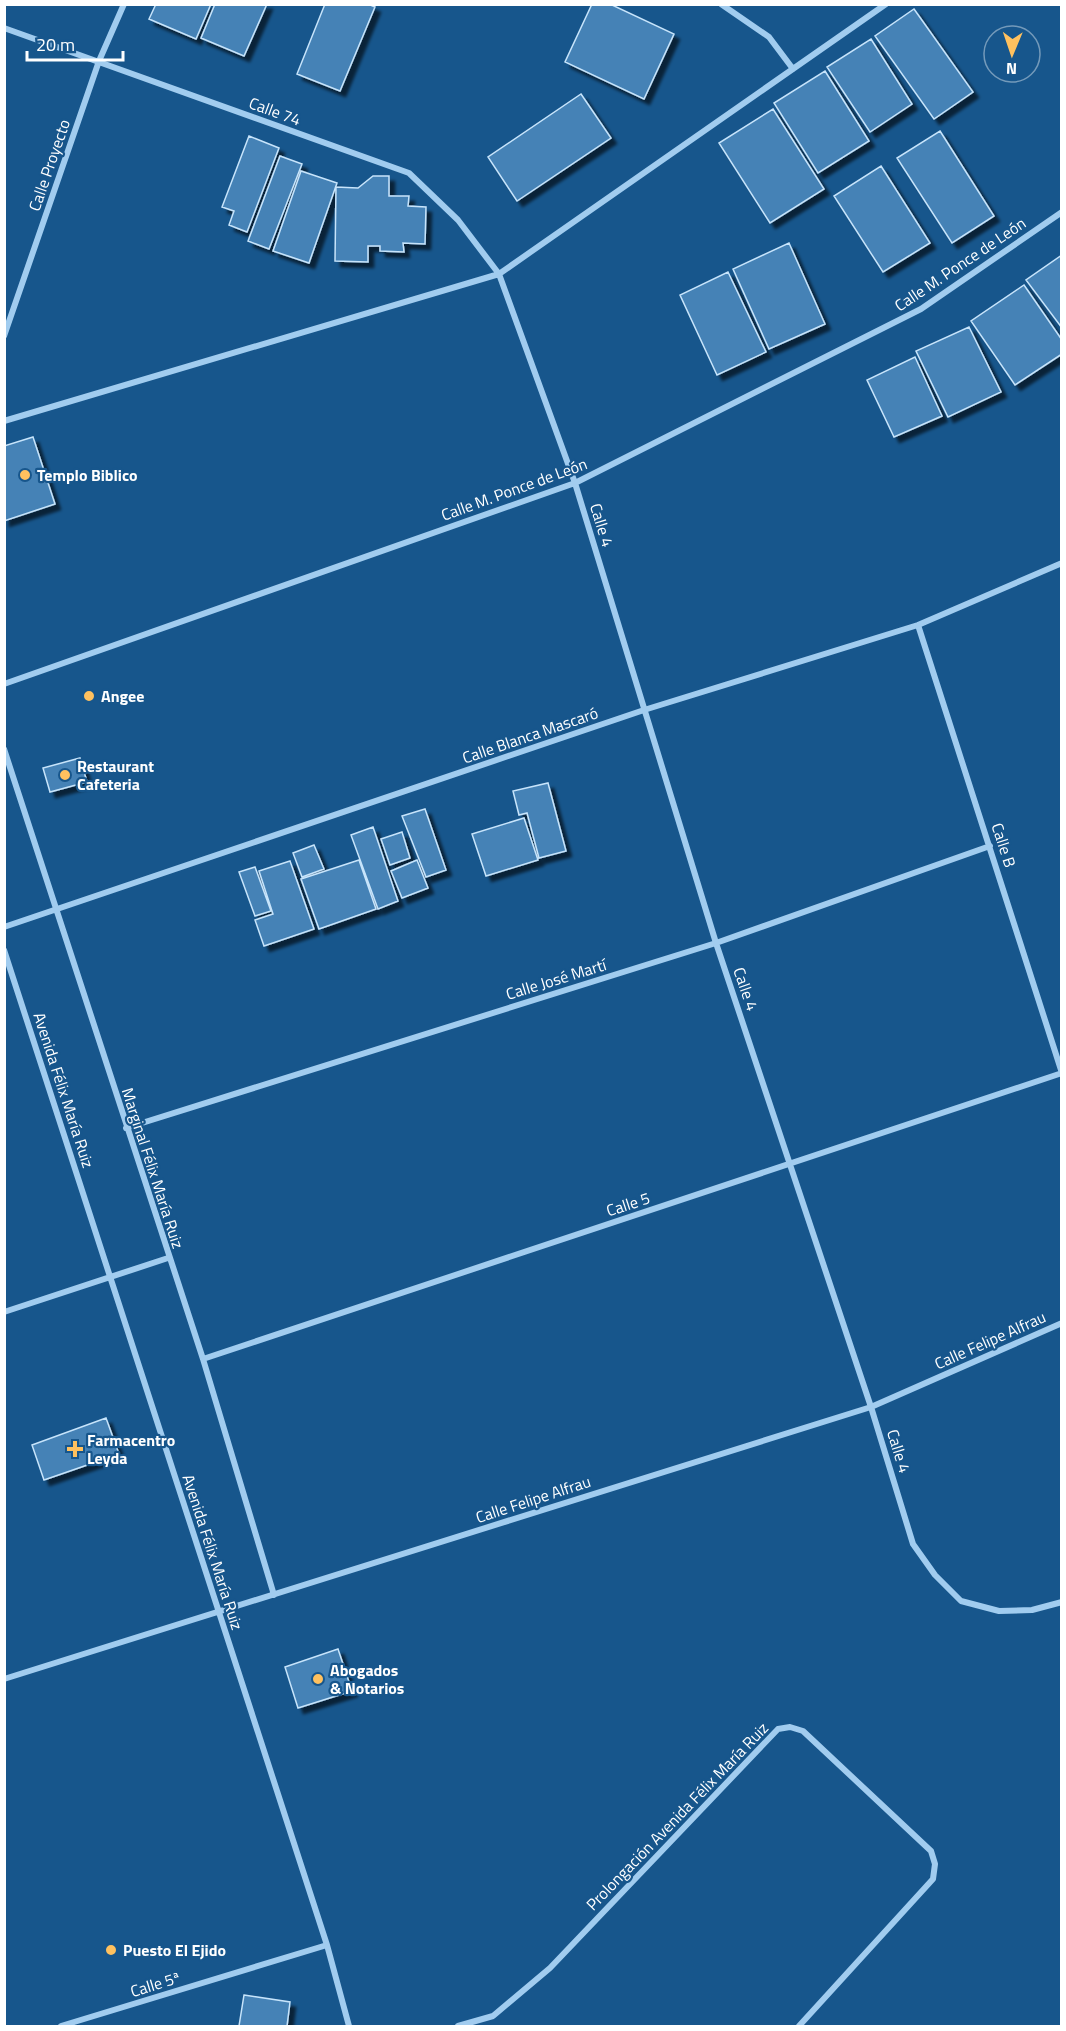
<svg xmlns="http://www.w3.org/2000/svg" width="1066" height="2031" viewBox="0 0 1066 2031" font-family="'Titillium Web',sans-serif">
	<defs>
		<filter id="shadow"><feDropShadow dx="5.5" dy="5.5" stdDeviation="1.5" flood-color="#0009"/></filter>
	</defs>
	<rect width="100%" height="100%" fill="#17568c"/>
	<!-- building -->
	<path fill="#4482b6" stroke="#c7e4fb" stroke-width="1.5" filter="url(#shadow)" d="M156 4H211L196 39 149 19Z
		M215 4H267L244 56 201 38Z
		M325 4H368L375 7 340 91 297 74Z
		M592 4H610L674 34 644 99 565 62Z
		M914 9 973 92 934 119 875 36Z
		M871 39 912 104 870 132 827 67Z
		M825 71 869 141 818 173 774 103Z
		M581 94 611 138 517 201 488 157Z
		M773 109 824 189 770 223 719 143Z
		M940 131 994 216 952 243 897 158Z
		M249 136 279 148 247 232 229 225 234 211 222 207Z
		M280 156 302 164 269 249 248 241Z
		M881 166 930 243 883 272 834 196Z
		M301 171 337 183 309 263 273 251Z
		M373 176H389V196H409L408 206 426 207 425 244 403 243 404 252 380 251V246H368V262L335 261 336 187 358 188Z
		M789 243 825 324 769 349 733 269Z
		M1062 255V328L1026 280Z
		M728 272 766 352 717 375 680 295Z
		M1024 285 1062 340V354L1015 385 971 321Z
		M969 327 1001 392 948 417 916 351Z
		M915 357 942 416 894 437 867 380Z
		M33 437 55 504 4 521V446Z
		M80 758 87 782 50 792 43 768Z
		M548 783 566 851 539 858 527 813 519 815 513 791Z
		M425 809 446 870 426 877 402 816Z
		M524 818 538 860 486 876 472 834Z
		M373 827 398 901 378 909 351 835Z
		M402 832 410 858 390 865 381 839Z
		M314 845 324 869 302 877 293 853Z
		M359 860 376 909 319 929 301 879Z
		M417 860 428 888 402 898 391 871Z
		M290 861 314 929 264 946 255 920 273 914 259 871Z
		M255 867 271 911 255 916 239 872Z
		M106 1418 119 1454 44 1480 32 1445Z
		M338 1649 352 1691 298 1708 285 1667Z
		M244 1995 290 2002 287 2026H239Z"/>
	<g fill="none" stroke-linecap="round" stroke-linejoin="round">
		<!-- street -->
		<path stroke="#a1ccef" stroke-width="6" d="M721 4 769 37 793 69
			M4 28 409 173 458 220 499 274 575 483 716 943 871 1407 913 1544 935 1575 961 1601 999 1611 1032 1610 1062 1602
			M4 336 99 61 124 4
			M4 421 499 274 886 4
			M918 625 1062 1073
			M4 684 575 483 921 309 1062 212
			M4 749 203 1359 274 1595
			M4 927 644 710 918 625 1062 563
			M4 950 327 1945 349 2026
			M126 1128 716 943 990 846
			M4 1312 168 1258
			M203 1359 1062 1073
			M4 1679 871 1407 1062 1323
			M61 2026 327 1945
			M458 2026 493 2016 550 1968 778 1729 790 1727 803 1731 931 1851 935 1864 933 1879 799 2026"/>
	</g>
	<!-- markers -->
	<g fill="#ffc15f" stroke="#17568c" stroke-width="2">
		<circle cx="25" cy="475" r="6"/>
		<circle cx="89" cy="696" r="6"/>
		<circle cx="65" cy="775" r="6"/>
		<path d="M72 1440h6v6h6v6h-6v6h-6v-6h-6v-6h6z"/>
		<circle cx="318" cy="1679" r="6"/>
		<circle cx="111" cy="1950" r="6"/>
	</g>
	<g text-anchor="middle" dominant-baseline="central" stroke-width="4.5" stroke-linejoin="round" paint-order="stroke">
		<!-- street labels -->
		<g font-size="16" fill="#fff" stroke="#17568c">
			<text transform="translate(275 111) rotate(20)">Calle 74</text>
			<text transform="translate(49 165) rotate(-71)">Calle Proyecto</text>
			<text transform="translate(960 264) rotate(-34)">Calle M. Ponce de León</text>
			<text transform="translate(514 489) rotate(-20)">Calle M. Ponce de León</text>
			<text transform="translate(602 525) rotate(73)">Calle 4</text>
			<text transform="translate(530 735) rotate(-19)">Calle Blanca Mascaró</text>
			<text transform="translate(1004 845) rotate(72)">Calle B</text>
			<text transform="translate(556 979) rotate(-17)">Calle José Martí</text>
			<text transform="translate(746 989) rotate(71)">Calle 4</text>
			<text transform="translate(64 1090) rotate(72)">Avenida Félix María Ruiz</text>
			<text transform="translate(153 1168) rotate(72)">Marginal Félix María Ruiz</text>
			<text transform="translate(628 1204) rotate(-18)">Calle 5</text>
			<text transform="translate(990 1340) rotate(-24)">Calle Felipe Alfrau</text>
			<text transform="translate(899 1451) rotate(73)">Calle 4</text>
			<text transform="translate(533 1499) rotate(-18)">Calle Felipe Alfrau</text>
			<text transform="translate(213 1552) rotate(72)">Avenida Félix María Ruiz</text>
			<text transform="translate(677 1816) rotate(-46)">Prolongación Avenida Félix María Ruiz</text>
			<text transform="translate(155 1984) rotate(-17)">Calle 5ª</text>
		</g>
		<!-- poi labels -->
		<g font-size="16" font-weight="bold" fill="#fff" stroke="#17568c" text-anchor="start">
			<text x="37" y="475">Templo Biblico</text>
			<text x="101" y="696">Angee</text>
			<text x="77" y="766">Restaurant<tspan x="77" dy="18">Cafeteria</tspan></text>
			<text x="87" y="1440">Farmacentro<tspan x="87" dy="18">Leyda</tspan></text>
			<text x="330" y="1670">Abogados<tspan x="330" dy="18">&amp; Notarios</tspan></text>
			<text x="123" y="1950">Puesto El Ejido</text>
		</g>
	</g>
	<!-- border -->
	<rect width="1066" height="2031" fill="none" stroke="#ffffff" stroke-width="12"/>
	<!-- north arrow -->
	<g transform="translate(1012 54) rotate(182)"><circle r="28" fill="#17568c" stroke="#749aba" stroke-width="1.5"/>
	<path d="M0-4.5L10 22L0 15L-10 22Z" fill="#ffc15f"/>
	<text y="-9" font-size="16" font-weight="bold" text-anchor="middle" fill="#ffffff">N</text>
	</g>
	<!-- scale -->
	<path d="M27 51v9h96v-9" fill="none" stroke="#ffffff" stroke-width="3"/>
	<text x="36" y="51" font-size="18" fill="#ffffff" stroke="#17568c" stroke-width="4.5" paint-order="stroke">20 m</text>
</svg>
